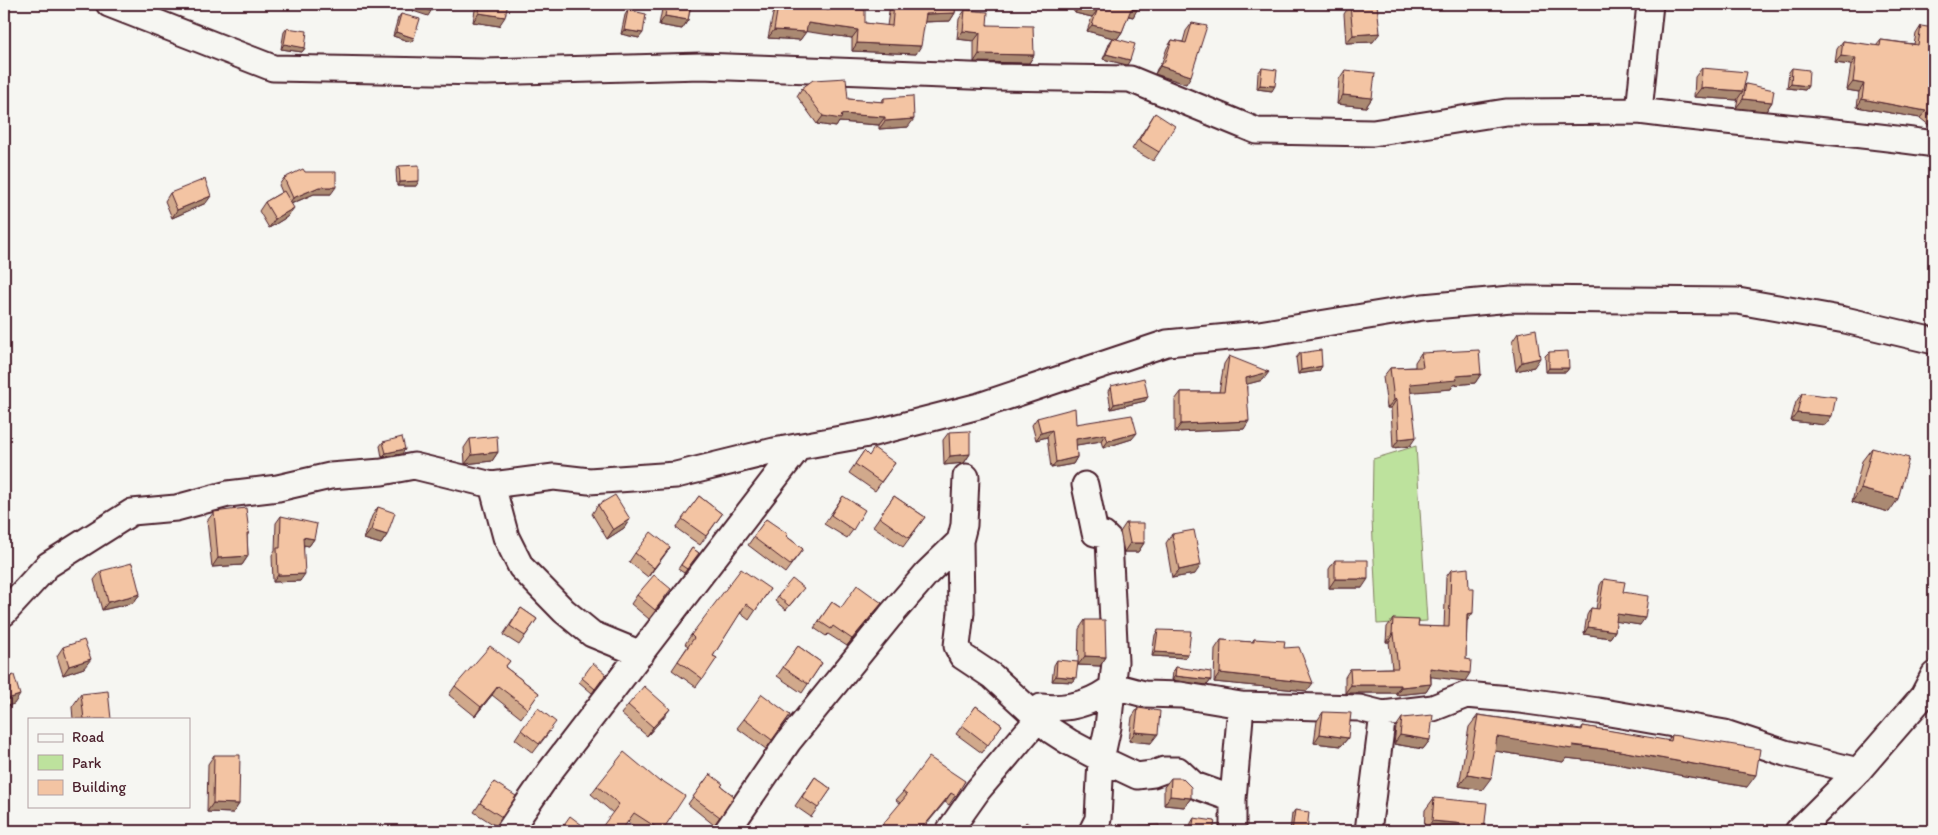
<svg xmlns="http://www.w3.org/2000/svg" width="1938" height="835" viewBox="0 0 1938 835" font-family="Itim,sans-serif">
	<rect width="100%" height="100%" fill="#f6f6f2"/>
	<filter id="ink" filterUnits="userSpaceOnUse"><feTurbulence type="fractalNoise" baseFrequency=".02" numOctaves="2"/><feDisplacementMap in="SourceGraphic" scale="10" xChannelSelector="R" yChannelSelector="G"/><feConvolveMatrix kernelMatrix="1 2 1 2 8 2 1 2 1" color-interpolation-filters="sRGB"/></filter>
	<g filter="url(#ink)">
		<!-- green -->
		<path fill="#bde29d" stroke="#848064" d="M1416 446 1427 621 1377 624 1372 519 1373 459Z"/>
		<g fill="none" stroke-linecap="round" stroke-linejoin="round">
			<!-- minor casing -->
			<g stroke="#4a1f2b" stroke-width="29">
				<path id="minor" d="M109 4 273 68 485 72 701 66 997 77 1130 79 1257 131 1373 133 1506 112 1639 111 1650 4
					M1639 111C1738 124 1836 130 1934 144
					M960 541 961 612 957 646 962 656 992 676 1052 731 1069 742 1101 759 1108 727 1115 662 1109 540 1104 535 1095 533 1085 485
					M4 613 48 565 132 512 176 508 228 494 278 488 330 476 382 472 414 466 492 485
					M641 654 592 634 564 611 521 567 506 537 492 485 554 477 589 481 676 475 774 451 874 433 979 406 1167 343 1259 334 1423 307 1511 299 1738 301 1845 320 1934 341
					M1114 686 1144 694 1181 695 1241 705 1359 708 1383 714 1433 708 1466 695 1520 700 1598 711 1725 733 1785 753 1858 771
					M509 831 551 770 799 447
					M727 831 788 742 890 616 927 573 960 541 964 525 966 477
					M949 831 978 790 1039 718 1041 707C1068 710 1093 703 1114 686
					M1092 831 1098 819 1101 759 1137 776 1153 774 1164 770H1178L1194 785 1233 799
					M1233 831V799L1241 705
					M1368 831 1383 714
					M1798 831 1858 771 1923 696 1934 675"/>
			</g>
			<!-- minor -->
			<use href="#minor" stroke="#f6f6f2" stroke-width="25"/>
		</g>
		<!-- wall -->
		<path fill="#d1a98c" stroke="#4a1f2b" d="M476 4H508L499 26 473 22Z
			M663 4H691L688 20 682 29 659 25Z
			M890 4H956L955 13 950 21 925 22 916 54 852 51V38L806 31 800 40 768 38 773 14 778 6 828 9 831 6 865 23 887 26Z
			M1071 4H1139L1133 17 1128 16 1122 32 1117 39 1087 31 1092 17 1075 13 1070 6Z
			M1350 5 1373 42 1346 43 1344 14Z
			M628 10 639 38 621 34 625 15Z
			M965 10 1034 55 1029 63 974 62V41L957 39 959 19Z
			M401 14 414 38 411 42 393 36 398 18Z
			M1192 23 1186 84 1155 74 1157 69 1162 62 1167 48 1172 40 1183 42 1186 31Z
			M1921 26 1930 56 1934 57V124L1930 126 1920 118 1857 107 1859 92 1847 90 1851 65 1835 63 1837 49 1843 41 1876 46 1881 40 1914 44 1916 34Z
			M287 28 305 48 302 52 281 49 284 32Z
			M1113 38 1127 65 1103 59 1110 42Z
			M1262 68 1272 91 1257 89 1258 73Z
			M1702 68 1744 86 1746 84 1772 102 1766 111 1736 108 1738 99 1737 100 1694 97 1695 77Z
			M1792 68 1808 86 1805 90 1787 88 1789 72Z
			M1345 70 1372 98 1366 107 1337 104 1339 79Z
			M802 88 848 99 881 102 884 98 908 127 879 129V125L839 122 836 127 817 124 797 96Z
			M1155 113 1159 152 1153 161 1132 149Z
			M399 166 416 186H397L396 170Z
			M305 172 331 194H314L291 204 287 217 269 228 259 211 265 202 282 192 279 185 284 178Z
			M170 193 206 203 172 218 165 201Z
			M1518 333 1534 367 1516 371 1512 342Z
			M1549 352 1569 368 1566 372H1546L1545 356Z
			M1300 353 1322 366 1319 371 1298 374 1296 358Z
			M1421 353 1481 374 1475 383 1453 385 1451 389 1411 392 1410 446 1393 448 1391 408H1387L1383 377 1390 368 1415 367V362Z
			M1229 356 1263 380 1247 384 1244 429 1175 432V400L1181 392H1219L1224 364Z
			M1111 386 1145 401 1111 409 1108 391Z
			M1802 393 1825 425 1791 421 1796 402Z
			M1037 418 1132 439 1103 448 1101 441 1076 445 1077 457 1073 464 1051 468 1047 437 1036 440 1032 425Z
			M949 432 970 454 964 463 944 465 943 440Z
			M470 439 498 452 492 461 465 464 464 448Z
			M383 442 405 449 402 454 382 457 380 446Z
			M1872 448 1889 512 1852 502 1862 461Z
			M864 451 869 456 895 463 875 491 849 473Z
			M699 496 722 514 700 545 676 528Z
			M843 496 853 530 847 538 824 524Z
			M894 496 925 517 903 547 873 526Z
			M598 505 630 519 624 528 607 539 592 514Z
			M378 507 387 535 381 544 364 539 372 516Z
			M214 512 249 533 247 536 248 556 242 565 212 567 207 521Z
			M281 516 314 539 309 546 304 545 300 581 273 582 272 555 275 550 276 523Z
			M766 519 786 536 803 549 785 573 748 545Z
			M1126 523 1144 543 1138 552H1124L1120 532Z
			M1172 534 1195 574 1172 578 1166 543Z
			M670 547 648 577 629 562 635 553Z
			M692 548 699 553 684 573 678 569Z
			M1335 560 1362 588H1329V569Z
			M1451 570 1467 621 1465 681 1431 676V684L1426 692 1396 695V693H1345V677L1350 669 1392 668 1389 642H1386L1387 627 1393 619 1418 626 1444 627 1446 577Z
			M101 571 140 594 133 603 102 610 94 580Z
			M1604 579 1623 592 1640 625 1616 621 1615 631 1610 638 1584 634 1587 615 1591 608 1596 609 1600 585Z
			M770 589 749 620 740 613 713 656 717 658 696 687 672 670 688 646 685 644 691 635Z
			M800 593 786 610 775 601 778 596Z
			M637 595 665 598 649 619 631 604Z
			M832 602 841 608 877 610 847 646 828 634 826 636 814 628Z
			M521 608 537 619 519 645 503 635Z
			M1085 620 1106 657 1100 666 1078 665 1079 629Z
			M1158 630 1185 658 1152 656 1155 635Z
			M1254 639 1284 648 1307 691 1214 682 1215 649 1221 640 1252 642Z
			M798 646 822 663 802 693 777 676Z
			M63 647 84 668 63 675 57 656Z
			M1057 660 1076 678 1073 682 1052 681 1054 665Z
			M510 661 505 667 539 693 521 718 492 695 475 716 449 695 455 686Z
			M1176 667 1211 680 1207 685 1172 680 1173 672Z
			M606 674 592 693 579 682 582 678Z
			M81 694 111 719H73L72 707Z
			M628 705 663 718 647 736 621 714Z
			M976 706 1002 725 982 753 956 734Z
			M1138 708 1151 743 1129 741 1132 717Z
			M1323 712 1348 738 1341 746 1314 743 1317 721Z
			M790 715 766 749 737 728 744 719Z
			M1478 715 1581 729 1583 726 1667 741 1672 735 1747 787 1611 763 1566 758 1563 762 1495 751 1482 790 1459 786 1469 727Z
			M1402 718 1430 740 1423 749 1394 744 1396 727Z
			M521 730 550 731 533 753 515 739Z
			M214 755 239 804 233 813 207 812 208 764Z
			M710 774 721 786 734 796 714 825 688 804Z
			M815 777 831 789 811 817 795 806Z
			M1171 778 1191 798 1184 807 1164 805V787Z
			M965 781 949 805 945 802 900 803 896 800 903 792Z
			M494 782 502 817 496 826 474 812Z
			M597 786 662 831H642L613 813 591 794Z
			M1434 798 1484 831H1424L1425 810Z
			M1934 806V813L1931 810Z
			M1295 810 1307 831H1290L1292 814Z
			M1194 818 1213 831H1189L1191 823Z
			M1139 826 1159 831H1135Z"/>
		<!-- shaded-wall -->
		<path fill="#aa8972" stroke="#4a1f2b" d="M276 4H292L290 7 276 5Z
			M346 4H368L366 8Z
			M416 6 431 11 428 16 413 11Z
			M1079 6 1097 11 1092 17 1075 13Z
			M1131 9 1137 10 1133 17 1126 15Z
			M479 13 505 17 499 26 473 22Z
			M955 13 950 21 920 22 926 14Z
			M665 16 688 20 682 29 659 25Z
			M808 23 858 30 852 38 802 31Z
			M1092 25 1122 32 1117 39 1087 31Z
			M624 30 643 33 639 38 621 34Z
			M774 30 806 32 800 40 768 38Z
			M963 31 980 33 974 41 957 39Z
			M396 32 414 38 411 42 393 36Z
			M1380 33 1373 42 1346 43 1353 35Z
			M857 43 921 46 916 54 852 51Z
			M284 44 305 48 302 52 281 49Z
			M979 54 1034 55 1029 63 974 62Z
			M1106 54 1130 60 1127 65 1103 59Z
			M1841 56 1856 58 1851 65 1835 63Z
			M1160 66 1191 76 1186 84 1155 74Z
			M1853 82 1864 84 1859 92 1847 90Z
			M1791 84 1808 86 1805 90 1787 88Z
			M1260 85 1275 86 1272 91 1257 89Z
			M1701 88 1743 91 1737 100 1694 97Z
			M1343 95 1372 98 1366 107 1337 104Z
			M1743 99 1772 102 1766 111 1736 108Z
			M1862 99 1926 111 1920 118 1857 107Z
			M842 114 885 117 879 125 839 122 836 127 817 124 823 116Z
			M914 119 908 127 879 129 885 121Z
			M419 181 416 186H397L400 182Z
			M319 187H336L331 194H314L288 205 293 198Z
			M211 196 206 203 172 218 177 210Z
			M294 208 287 217 269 228 275 219Z
			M1540 358 1534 367 1516 371 1522 362Z
			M1322 366 1319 371 1298 374 1301 370Z
			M1549 368H1569L1566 372H1546Z
			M1269 372 1263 380 1240 386 1246 378Z
			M1481 374 1475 383 1453 385 1451 389 1404 393 1410 384 1456 376Z
			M1148 397 1145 401 1111 409 1114 404Z
			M1397 399 1391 408H1387L1394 400Z
			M1797 413 1832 416 1825 425 1791 421Z
			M1249 421 1244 429 1175 432 1181 424Z
			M1052 430 1047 437 1036 440 1041 433Z
			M1137 433 1132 439 1103 448 1108 441Z
			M1105 434 1101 441 1071 446 1076 439Z
			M1416 437 1410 446 1393 448 1399 439Z
			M405 449 402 454 382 457 386 453Z
			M498 452 492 461 465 464 472 455Z
			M970 454 964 463 944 465 950 456Z
			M1077 457 1073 464 1051 468 1056 462Z
			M1861 489 1898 499 1889 512 1852 502Z
			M630 519 624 528 607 539 613 530Z
			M371 530 387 535 381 544 364 539Z
			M303 537 314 539 309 546 298 544Z
			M1130 543H1144L1138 552H1124Z
			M670 547 664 556 648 577 654 568Z
			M248 556 242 565 212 567 218 558Z
			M1201 565 1195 574 1172 578 1179 570Z
			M305 574 300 581 273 582 278 575Z
			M1335 579H1368L1362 588H1329Z
			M140 594 133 603 102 610 108 602Z
			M882 603 877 610 847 646 852 639Z
			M1473 613 1467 621V614Z
			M1617 614 1645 618 1640 625 1613 621Z
			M1588 627 1615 631 1610 638 1584 634Z
			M1392 634H1394L1389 642H1386Z
			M1155 652 1188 654 1185 658 1152 656Z
			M1085 656 1106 657 1100 666 1078 665Z
			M91 659 84 668 63 675 69 666Z
			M1430 668 1470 673 1465 681 1424 676Z
			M1220 673 1313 683 1307 691 1214 682Z
			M1056 676 1076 678 1073 682 1052 681Z
			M1175 676 1211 680 1207 685 1172 680Z
			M1431 684 1426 692 1396 695 1401 687Z
			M1351 685H1401L1396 693H1345Z
			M498 686 492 695 475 716 481 707Z
			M20 695 14 704 4 707V700Z
			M670 709 663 718 647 736 653 727Z
			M1135 732 1158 734 1151 743 1129 741Z
			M1320 734 1348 738 1341 746 1314 743Z
			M1400 735 1430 740 1423 749 1394 744Z
			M1497 737 1620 751 1756 775 1747 787 1611 763 1566 758 1563 762 1489 750Z
			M1468 774 1491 778 1482 790 1459 786Z
			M951 793 945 802 921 831H920Z
			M1170 796 1191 798 1184 807 1164 805Z
			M213 803 239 804 233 813 207 812Z
			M1432 821 1466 824 1460 831H1425Z"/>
		<!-- building -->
		<path fill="#f3c4a3" stroke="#4a1f2b" d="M417 4H433L431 11 416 6Z
			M480 4H508L505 17 479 13Z
			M667 4H691L688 20 665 16Z
			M894 4H956L955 13 926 14 921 46 857 43 858 30 808 23 806 32 774 30 778 6 830 10 831 6 865 10V23L892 26Z
			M1078 4H1139L1137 10 1131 9 1122 32 1092 25 1097 11 1079 6Z
			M1363 4H1377L1380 33 1353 35 1350 5Z
			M628 10 646 14 643 33 624 30Z
			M965 10 988 12 987 25 1033 26 1034 55 979 54 980 33 963 31Z
			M401 14 420 19 414 38 396 32Z
			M1192 23 1207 26 1191 76 1160 66 1162 62 1164 63 1172 40 1186 43Z
			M1921 26 1934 28 1930 56 1934 57V118L1926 111 1862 99 1864 84 1853 82 1856 58 1841 56 1843 41 1880 46 1881 40 1918 45Z
			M287 28 307 31 305 48 284 44Z
			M1113 38 1135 44 1130 60 1106 54Z
			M1262 68 1277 70 1275 86 1260 85Z
			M1702 68 1747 72 1743 91 1701 88Z
			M1792 68 1809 70 1808 86 1791 84Z
			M1345 70 1375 73 1372 98 1343 95Z
			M846 78 848 99 884 102V98L913 96 914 119 885 121V117L842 114 841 119 823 116 802 88 813 80Z
			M1746 84 1774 90 1772 102 1743 99Z
			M1155 113 1175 126 1159 152 1139 140Z
			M419 165V181L400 182 399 166Z
			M303 169 305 172H336V187H319L293 198 284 178Z
			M205 179 211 196 177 210 170 193Z
			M284 191 294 208 275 219 265 202Z
			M1536 329 1540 358 1522 362 1518 333Z
			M1321 350 1322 366 1301 370 1300 353Z
			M1479 350 1481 374 1456 376 1457 380 1410 384 1416 437 1399 439 1397 399 1394 400 1390 368 1423 367 1421 353Z
			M1568 351 1569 368H1549V352Z
			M1229 356 1269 372 1246 378 1249 421 1181 424V392H1224Z
			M1144 378 1148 397 1114 404 1111 386Z
			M1802 393 1836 397 1832 416 1797 413Z
			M1075 408 1076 424 1132 415 1137 433 1108 441 1105 434 1076 439 1077 457 1056 462 1052 430 1041 433 1037 418Z
			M970 431V454L950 456 949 432Z
			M497 436 498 452 472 455 470 439Z
			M402 437 405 449 386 453 383 442Z
			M874 448 895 463 881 482 855 464 864 451 869 456Z
			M1872 448 1909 458 1898 499 1861 489Z
			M615 495 630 519 613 530 598 505Z
			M699 496 722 514 706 536 682 519Z
			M843 496 865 510 853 530 831 515Z
			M894 496 925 517 909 538 879 517Z
			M378 507 395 513 387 535 371 530Z
			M246 508 249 533H247L248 556 218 558 214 512Z
			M281 516 317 524 314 539 303 537 305 574 278 575 277 548H280Z
			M766 519 788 534 786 536 803 549 790 565 753 537Z
			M1126 523H1144V543H1130Z
			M1194 530 1201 565 1179 570 1172 534Z
			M651 532 670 547 654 568 635 553Z
			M692 548 699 553 687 569 681 565Z
			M1335 560H1368V579H1335Z
			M132 563 140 594 108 602 101 571Z
			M1468 568 1469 589H1474L1473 613 1467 614 1466 659 1471 660 1470 673 1430 668 1431 684 1401 687V685H1351L1350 669 1398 668 1394 634H1392L1393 619 1419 620 1418 626 1449 627 1451 570Z
			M741 569 770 589 755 611 746 604 713 656 717 658 703 679 678 661 694 638 691 635Z
			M654 575 671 589 655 610 637 595Z
			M792 579 804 588 789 606 778 596Z
			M1604 579 1625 582 1623 592 1648 596 1645 618 1617 614 1615 631 1588 627 1591 608 1599 609Z
			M857 585 882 603 852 639 833 626 831 629 819 621 832 602 841 608Z
			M521 608 537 619 525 636 510 626Z
			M1085 620H1105L1106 657 1085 656Z
			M1158 630 1191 631 1188 654 1155 652Z
			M1254 639 1285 641 1284 648 1299 647 1313 683 1220 673 1221 640 1254 642Z
			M84 640 91 659 69 666 63 647Z
			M490 646 510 661 505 667 539 693 528 709 498 686 481 707 455 686Z
			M798 646 822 663 808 684 783 667Z
			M1057 660 1078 662 1076 678 1056 676Z
			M593 663 606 674 595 689 582 678Z
			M1176 667 1211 672V680L1175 676Z
			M14 675 20 695 4 700V679Z
			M644 686 670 709 653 727 628 705Z
			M108 691 111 719H84L81 694Z
			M762 694 790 715 772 740 744 719Z
			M976 706 1002 725 988 745 962 725Z
			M538 708 556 722 539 744 521 730Z
			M1138 708 1160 711 1158 734 1135 732Z
			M1323 712 1351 713 1348 738 1320 734Z
			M1433 715 1430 740 1400 735 1402 718Z
			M1478 715 1582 730 1583 726 1671 741 1672 735 1760 749 1756 775 1620 751 1573 745 1572 749 1497 737 1491 778 1468 774Z
			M624 752 660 782 661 780 685 796 662 831 634 813 621 831H599L619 804 597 786Z
			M214 755H240L239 804 213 803Z
			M929 757 965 781 956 796 951 793 920 831H877L907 795 903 792Z
			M710 774 723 784 721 786 734 796 720 817 693 797Z
			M815 777 831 789 818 808 802 797Z
			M1171 778H1182L1191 787V798L1170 796Z
			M494 782 516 796 502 817 480 803Z
			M1434 798 1487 803 1484 831H1465L1466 824 1432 821Z
			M1295 810 1309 812 1307 831H1292Z
			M570 816 590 831H562L560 830Z
			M1194 818 1215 821 1213 831H1192Z
			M1026 822 1038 831H1020Z
			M1159 825V831H1139V826Z"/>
	</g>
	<!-- margin -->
	<rect width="1938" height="835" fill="none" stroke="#f6f6f2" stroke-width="20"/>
	<rect x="10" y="10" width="1918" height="815" fill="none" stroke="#4a1f2b" stroke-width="2" filter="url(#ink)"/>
	<!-- legend -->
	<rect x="28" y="718" width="162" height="90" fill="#f6f6f2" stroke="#b1a0a2"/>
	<rect x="38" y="734" width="25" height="8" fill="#f6f6f2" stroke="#b1a0a2"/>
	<text x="72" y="742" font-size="15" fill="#4a1f2b">Road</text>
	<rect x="38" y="755" width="25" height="15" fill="#bde29d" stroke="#b1a0a2"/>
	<text x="72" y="768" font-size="15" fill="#4a1f2b">Park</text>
	<rect x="38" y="780" width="25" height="15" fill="#f3c4a3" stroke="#b1a0a2"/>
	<text x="72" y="792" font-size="15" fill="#4a1f2b">Building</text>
</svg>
